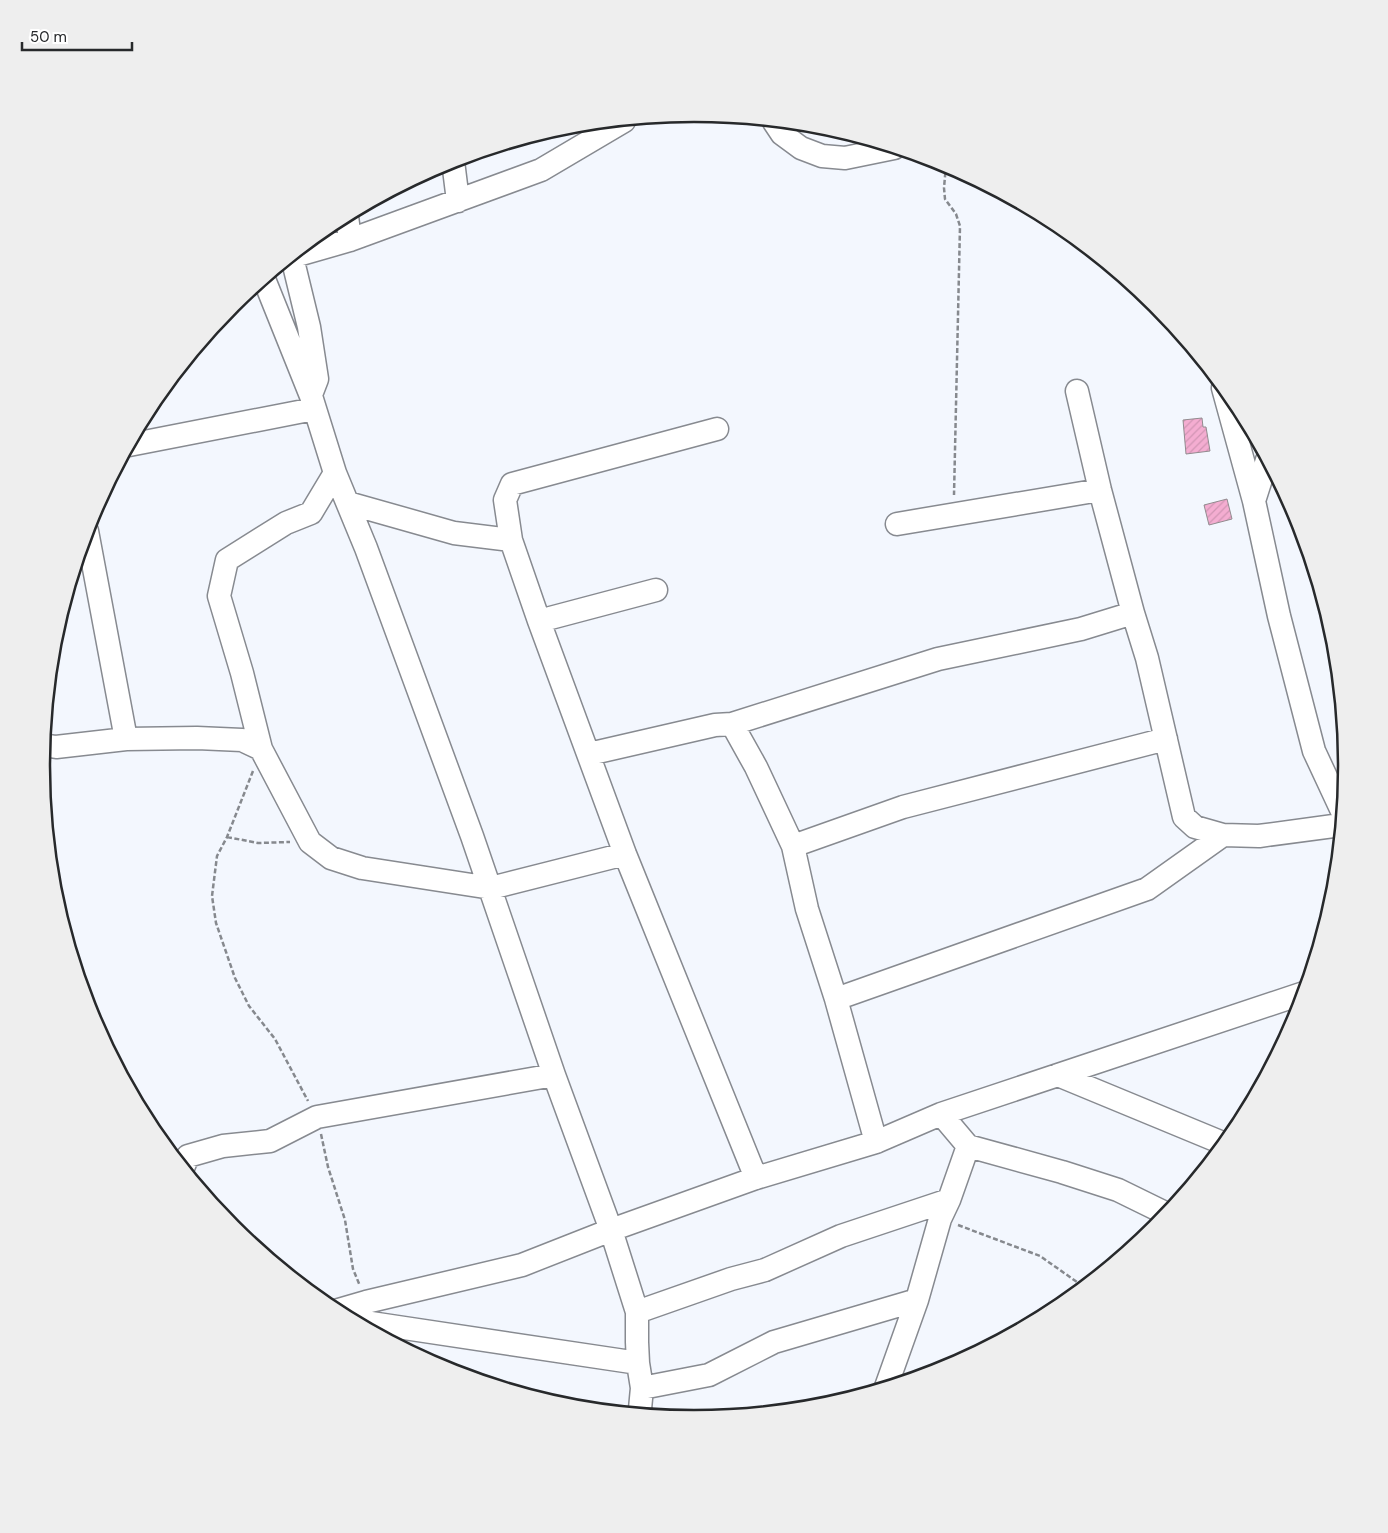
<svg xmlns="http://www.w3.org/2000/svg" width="1388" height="1533" viewBox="0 0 1388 1533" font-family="'DM Sans',sans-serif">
	<defs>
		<pattern id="building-hatch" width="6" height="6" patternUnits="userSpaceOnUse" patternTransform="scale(1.25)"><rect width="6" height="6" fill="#f4add1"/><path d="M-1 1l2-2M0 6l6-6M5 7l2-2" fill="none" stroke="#d195b4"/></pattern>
	</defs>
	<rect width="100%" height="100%" fill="#f3f7fe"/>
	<!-- building -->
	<path fill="url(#building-hatch)" stroke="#928b8f" d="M1202 418 1203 427H1206L1210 451 1186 454 1183 420Z
		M1227 499 1232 519 1209 525 1204 505Z"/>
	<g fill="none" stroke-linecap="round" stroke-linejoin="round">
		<!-- minor casing -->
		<g stroke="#878a90" stroke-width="25">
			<path id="minor" d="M774 122 782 134 801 148 822 156 845 158 894 148
				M453 161 458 201
				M347 216 350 240
				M291 257 350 240 541 170 624 121
				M292 257 309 327 317 379 312 392
				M264 279 311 396 335 473 366 548 472 836 554 1075 611 1230 637 1312
				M1223 388 1254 501 1279 616 1314 751 1342 811
				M1077 391 1100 490 1133 613
				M129 445 314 409
				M335 473 311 513 286 523 227 560 219 596 242 673 261 749 310 842 331 858 362 868 491 888 625 854
				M1254 501 1267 460
				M348 503 454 533 511 540 539 621 625 854 756 1178
				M897 524 1100 490
				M87 531 126 739
				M511 540 505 500 512 484 717 429
				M539 621 656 590
				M732 724 938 659 1081 629 1133 613 1147 658 1184 817 1195 827 1223 835 1259 836 1341 825
				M43 745 56 747 126 739 197 738 242 740 261 749
				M589 754 715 725 732 724 756 767 793 846 807 909 836 999 876 1142
				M793 846 903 807 1166 739
				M836 999 1147 889 1223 835
				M1058 1075 1225 1144
				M968 1146 1062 1172 1118 1190 1167 1214
				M183 1168 188 1156 223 1146 270 1141 317 1117 554 1075
				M335 1311 366 1302 522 1265 611 1230 756 1178 876 1142 941 1114 1304 993
				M351 1320 638 1363
				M886 1387 917 1300 940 1219 949 1200 968 1146 941 1114
				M642 1388 709 1375 774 1342 917 1300
				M642 1414 640 1409 642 1388 638 1363 637 1342V1312L731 1279 765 1270 841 1236 949 1200"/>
		</g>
		<!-- path -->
		<path stroke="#86898e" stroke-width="2.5" stroke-dasharray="5 2.5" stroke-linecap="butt" d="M946 165 944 188 945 199 956 214 960 226 954 495
			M253 771 227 837 217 856 212 896 216 923 235 978 249 1006 275 1039 308 1101
			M227 837 258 843 290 842
			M321 1134 328 1167 345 1220 353 1269 360 1286
			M958 1225 1040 1256 1077 1282 1088 1283"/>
		<!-- minor -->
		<use href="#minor" stroke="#fff" stroke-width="22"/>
	</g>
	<!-- crop -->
	<path d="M0 0H1388V1533H0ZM50 766a644 644 0 1 1 1288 0a644 644 0 1 1-1288 0Z" fill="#eee" fill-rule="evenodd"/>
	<path fill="none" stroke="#27292b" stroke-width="2.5" d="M50 766a644 644 0 1 1 1288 0a644 644 0 1 1-1288 0Z"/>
	<!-- scale -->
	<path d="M22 42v8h110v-8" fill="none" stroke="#27292b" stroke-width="2.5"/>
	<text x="30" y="42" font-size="15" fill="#27292b" stroke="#ffffff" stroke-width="4" paint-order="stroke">50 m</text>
</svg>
